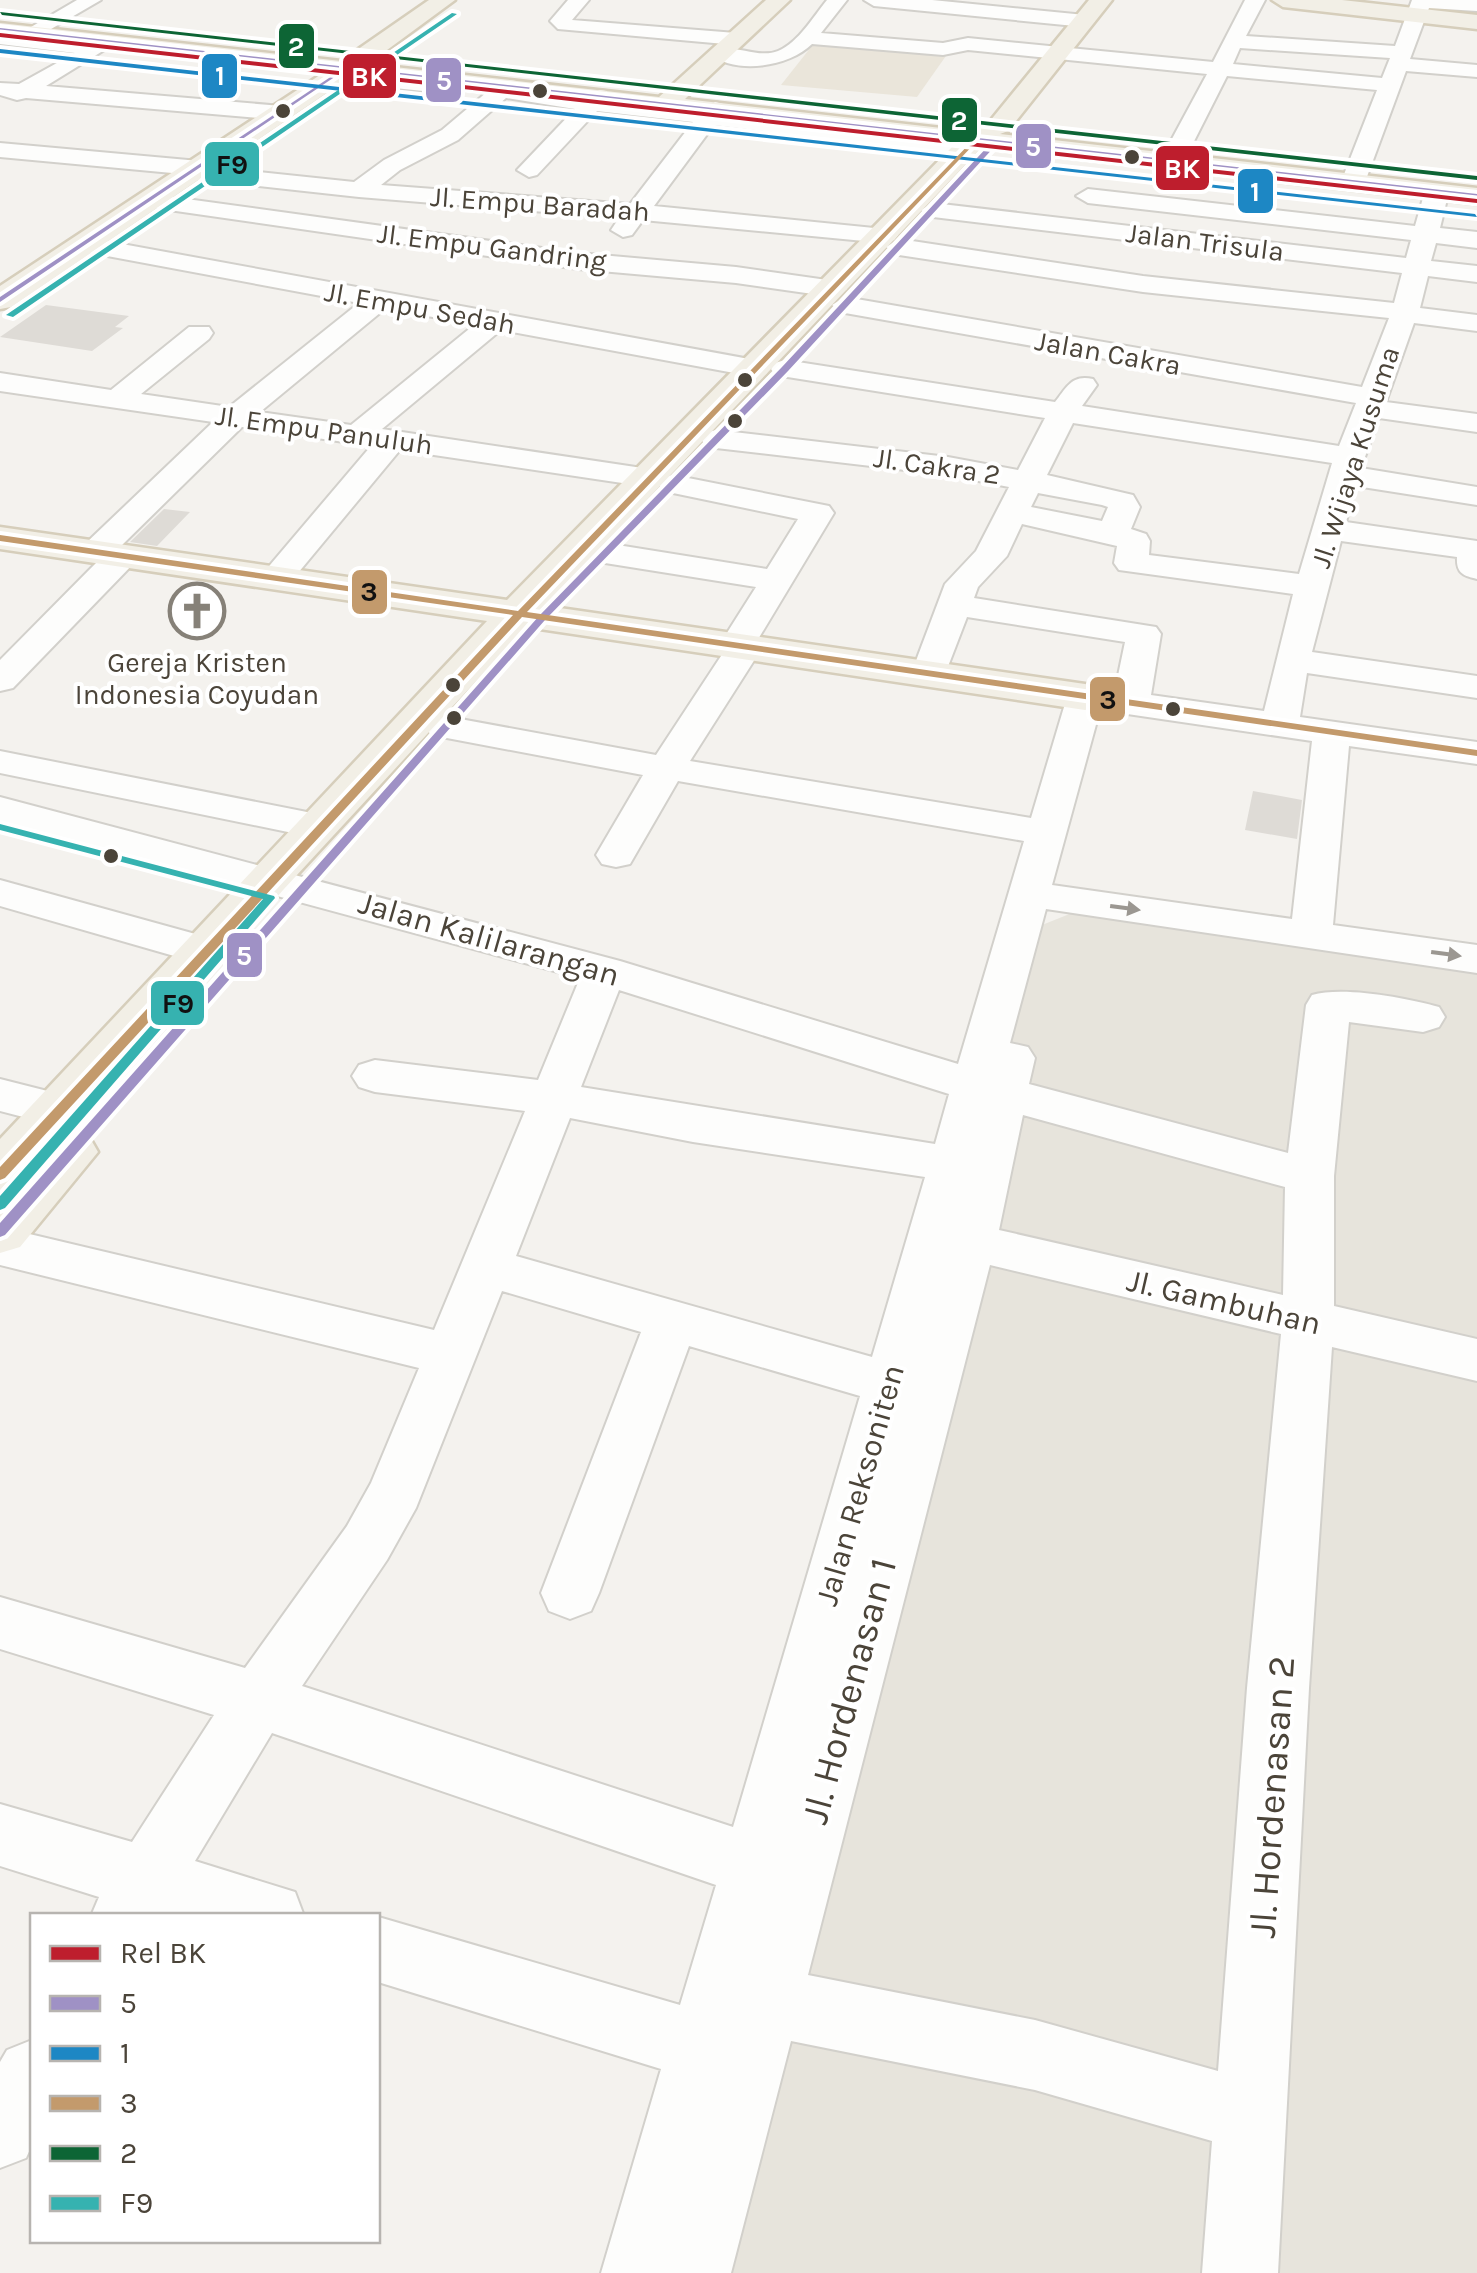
<svg xmlns="http://www.w3.org/2000/svg" width="1477" height="2273" viewBox="0 0 1477 2273" font-family="Karla,sans-serif">
	<rect width="100%" height="100%" fill="#f4f2ee"/>
	<!-- residential -->
	<path fill="#e7e4dc" d="M1072 913 1477 970V2273H675L1042 925Z"/>
	<!-- education -->
	<path fill="#eae5da" d="M815 42 948 53 917 97 781 85Z"/>
	<!-- building -->
	<path fill="#dedbd6" d="M46 305 129 316 115 327 123 328 92 351 0 337Z
		M164 509 190 512 157 546 130 542Z
		M1253 791 1302 800 1297 839 1245 830Z"/>
	<g fill="none" stroke-linecap="round" stroke-linejoin="round">
		<!-- minor casing -->
		<g stroke="#d2d0cb" stroke-width="4">
			<path id="minor" d="M77 0H101L39 36 96 43 106 49 46 86 282 106 293 113 282 120 26 98 17 100 0 95V83L19 84 75 53 0 44V32L19 34Z
				M568 0H589L572 20 736 33 746 39 736 45 558 29 550 21Z
				M827 0H847L821 33 943 43 968 38 1213 62 1245 0H1265L1246 36 1395 46 1412 0H1477V11L1429 8 1410 59 1477 65V77L1406 71 1365 182 1353 189 1341 182 1377 90 1227 76 1184 161 1172 168 1160 161 1207 74 968 50 943 55 812 44C789 67 735 75 710 54 727 39 756 60 778 51 799 42 813 17 827 0ZM1240 48 1390 58 1382 78 1233 64Z
				M864 0H932L1085 15 1095 21 1085 27 874 6Z
				M353 73 433 80 444 86 433 92 346 83 342 79 346 75Z
				M508 80 516 81 517 89 586 97 599 90 607 91 608 99 703 110 715 102 723 104V113L968 141 979 148 968 155 714 125 654 206 894 230 898 235 894 240 885 243 643 220 632 235 623 237 611 230 619 218 359 197 194 179 183 174 0 157V143L199 161 210 167 354 182 384 160 442 130 500 81ZM506 98 575 109 517 170 529 177 537 175 597 111 693 122 630 204 381 185 400 170 458 140Z
				M1437 184 1449 191 1440 228 1477 232V248L1436 243 1431 261 1477 266V282L1428 276 1420 308 1477 315V331L1414 323 1386 402 1477 414V432L1379 418 1361 468 1477 487V505L1356 486 1346 522 1477 541V579C1463 576 1456 573 1457 557L1341 541 1312 652 1477 676V698L1307 673 1300 717 1477 742V764L1349 746 1333 925 1477 945V973L1046 909 1010 1043 1028 1047 1035 1058 1029 1084 1288 1153 1306 1005 1312 995C1344 986 1406 998 1439 1007L1445 1017 1439 1027 1423 1032 1349 1022 1334 1176V1306L1477 1339V1381L1332 1347 1309 1688 1278 2273H1202L1212 2141 1035 2090 791 2041 731 2273H601L661 2069 378 1982 375 1916 680 2005 716 1885 272 1733 195 1861 295 1892 304 1916H91L99 1897 0 1866V1804L132 1842 214 1715 0 1649V1597L245 1668 347 1526 371 1483 419 1368 0 1265V1227L434 1330 525 1111 375 1092 359 1087 352 1076 359 1065 375 1060 538 1080 580 978 0 821V797L620 961 958 1064 1024 841 678 781 630 864 616 867 602 864 596 855 643 775 431 735 425 727 431 719 444 716 656 755 723 653 718 647 756 587 605 563 593 560 589 553 593 546 605 543 767 569 798 519 673 493 658 485 649 487 400 450 288 585H264L259 578 371 446 242 427 121 546 135 548 140 555 135 562 13 688 0 691V660L99 560 85 558 81 551 85 544 213 422 0 391V373L111 390 189 327H209L213 333 209 339 141 394 229 407 359 303 75 250 71 245 84 237 766 362 770 368 766 374 756 377 501 330 382 429 649 469 664 477 673 475 829 506 834 513 757 641 762 648 690 761 1031 818 1067 697 1072 689 1085 686 1115 690 1125 642 967 617 942 682 929 685 916 682 911 674 945 584 976 551 1009 487 948 475 716 448 705 445 701 439 705 433 716 430 948 457 1018 470 1045 418 775 375 771 369 775 363 785 360 1055 402C1067 387 1072 374 1093 379L1097 385 1082 406 1339 446 1356 403 845 313 832 305 845 297 1362 387 1389 318 1143 292 899 255 886 247 899 239 1143 276 1394 303 1402 273 933 217 921 210 933 203 1406 258 1411 240 1088 203 1076 196 1088 189 1415 226 1425 191ZM386 308 474 325 351 425 260 412ZM1073 423 1332 463 1299 574 1149 555 1150 541 1146 534 1131 529 1140 507 1133 495 1047 475ZM1038 493 1102 505 1108 507 1102 521 1031 507ZM1022 524 1117 546 1114 563 1119 570 1293 594 1264 711 1151 695 1161 634 1156 627 974 598 978 587 1007 556ZM1100 710 1312 741 1292 919 1052 885ZM619 990 949 1094 935 1144 581 1087ZM1023 1115 1285 1187 1283 1295 999 1230ZM570 1118 693 1142 925 1177 872 1357 516 1256ZM990 1265 1281 1334 1247 1688 1218 2071 1035 2020 808 1975ZM502 1291 641 1332 541 1593 549 1611 570 1619 591 1611 599 1593 689 1346 860 1396 733 1827 302 1686 387 1560 416 1508Z
				M150 194 578 253 736 267 834 281 847 289 834 297 736 283 578 269 141 206 138 201Z
				M0 751 317 814 331 818 337 826 331 834 317 838 0 773Z
				M0 880 217 940 223 950 217 960 202 964 0 906Z
				M0 1079 75 1098 81 1110 75 1122 58 1126 0 1111Z
				M32 2040V2145L26 2158 0 2168V2062L7 2050Z"/>
		</g>
		<!-- major casing -->
		<g stroke="#d6cebb" stroke-width="5">
			<path id="major" d="M429 0H455L368 64 659 97 766 0H790L685 99 968 131 990 121 1089 0H1112L1008 131 1000 134 1477 188V204L981 148 546 606 1085 684 1100 688 1106 697 1100 706 1085 710 526 627 284 889 70 1132 90 1138 98 1152 20 1247 0 1253V1139L487 621 0 549V527L507 600 954 145 350 77 11 307 0 309V286L323 73 0 37V23L341 61Z
				M1272 0H1342L1477 15V29L1283 7Z"/>
		</g>
		<!-- minor -->
		<use href="#minor" fill="#fdfdfc" fill-rule="evenodd"/>
		<!-- major -->
		<use href="#major" fill="#f2efe6" fill-rule="evenodd"/>
		<!-- bus-1 casing -->
		<g stroke="#fff" stroke-width="8">
			<path id="bus-1" d="M0 28 1477 194V198L997 144 788 371 545 620 5 1235 0 1237V1223L539 616 782 367 991 143 345 70 0 302V297L341 70 0 32Z"/>
		</g>
		<!-- bus-2 casing -->
		<g stroke="#fff" stroke-width="8">
			<path id="bus-2" d="M0 49 1475 214 1477 217 0 53Z"/>
		</g>
		<!-- bus-3 casing -->
		<g stroke="#fff" stroke-width="8">
			<path id="bus-3" d="M977 136 979 139 527 612 1477 750V756L522 617 5 1178 0 1180V1167L513 615 0 541V535L518 611Z"/>
		</g>
		<!-- bus-4 casing -->
		<g stroke="#fff" stroke-width="8">
			<path id="bus-4" d="M0 12 1477 176V180L2 15Z"/>
		</g>
		<!-- bus-5 casing -->
		<g stroke="#fff" stroke-width="8">
			<path id="bus-5" d="M452 13 457 14 13 317 6 315Z
				M0 824 274 896 275 898 5 1208 0 1210V1196L263 899 0 830Z"/>
		</g>
		<!-- bus-1 -->
		<use href="#bus-1" fill="#9f91c5" fill-rule="evenodd"/>
		<!-- bus-2 -->
		<use href="#bus-2" fill="#1d87c4" fill-rule="evenodd"/>
		<!-- bus-3 -->
		<use href="#bus-3" fill="#c39a6c" fill-rule="evenodd"/>
		<!-- bus-4 -->
		<use href="#bus-4" fill="#0d6535" fill-rule="evenodd"/>
		<!-- bus-5 -->
		<use href="#bus-5" fill="#36b2b0" fill-rule="evenodd"/>
		<!-- rail-1 casing -->
		<g stroke="#fff" stroke-width="7">
			<path id="rail-1" d="M0 33 1477 199V203L0 37Z"/>
		</g>
		<!-- rail-1 -->
		<use href="#rail-1" fill="#be1e2d" fill-rule="evenodd"/>
	</g>
	<!-- one-way arrows -->
	<defs><path id="oneway-solid" d="M-6-.8H1V-3.2L6.5 0L1 3.2V.8H-6Z" transform="scale(2.5)"/></defs>
	<g fill="#9b9791">
		<use href="#oneway-solid" transform="translate(1125 908) rotate(8)"/>
		<use href="#oneway-solid" transform="translate(1446 954) rotate(8)"/>
	</g>
	<!-- icons -->
	<defs>
		<g id="church-ring" transform="scale(2.875)"><circle r="9.5" fill="#fff" stroke="#868178" stroke-width="1.5"/><path d="M-1.2-6h2.4v3.5h3.3v2.4h-3.3V6h-2.4V-.1h-3.3v-2.4h3.3Z" fill="#868178"/></g>
	</defs>
	<g fill-rule="evenodd">
		<use href="#church-ring" x="197" y="611"/>
	</g>
	<!-- markers -->
	<g fill="#4b4439" stroke="#fff" stroke-width="4">
		<circle cx="540" cy="91" r="9"/>
		<circle cx="283" cy="111" r="9"/>
		<circle cx="1132" cy="157" r="9"/>
		<circle cx="745" cy="380" r="9"/>
		<circle cx="735" cy="421" r="9"/>
		<circle cx="453" cy="685" r="9"/>
		<circle cx="1173" cy="709" r="9"/>
		<circle cx="454" cy="718" r="9"/>
		<circle cx="111" cy="856" r="9"/>
	</g>
	<g text-anchor="middle" dominant-baseline="central" stroke-width="8" stroke-linejoin="round" paint-order="stroke">
		<!-- far-street labels -->
		<g font-size="28" fill="#4b4439" stroke="#fff">
			<text transform="translate(540 204) rotate(4)">Jl. Empu Baradah</text>
			<text transform="translate(1205 242) rotate(7)">Jalan Trisula</text>
			<text transform="translate(492 247) rotate(7)">Jl. Empu Gandring</text>
			<text transform="translate(420 308) rotate(10)">Jl. Empu Sedah</text>
			<text transform="translate(1108 353) rotate(10)">Jalan Cakra</text>
			<text transform="translate(324 430) rotate(8)">Jl. Empu Panuluh</text>
			<text transform="translate(1355 457) rotate(-72)">Jl. Wijaya Kusuma</text>
			<text transform="translate(937 466) rotate(8)">Jl. Cakra 2</text>
		</g>
		<!-- far-poi labels -->
		<g font-size="28" fill="#4b4439" stroke="#fff">
			<text x="197" y="662">Gereja Kristen<tspan x="197" dy="32">Indonesia Coyudan</tspan></text>
		</g>
		<!-- street labels -->
		<g font-size="32" fill="#4b4439" stroke="#fff">
			<text transform="translate(489 939) rotate(16)">Jalan Kalilarangan</text>
			<text transform="translate(1224 1302) rotate(13)">Jl. Gambuhan</text>
			<text transform="translate(860 1485) rotate(-74)">Jalan Reksoniten</text>
		</g>
		<!-- near-street labels -->
		<g font-size="38" fill="#4b4439" stroke="#fff">
			<text transform="translate(849 1691) rotate(-75)">Jl. Hordenasan 1</text>
			<text transform="translate(1272 1797) rotate(-86)">Jl. Hordenasan 2</text>
		</g>
	</g>
	<g stroke="#fff" stroke-width="4">
		<rect x="277" y="22" width="39" height="48" rx="10" fill="#0d6535"/>
		<rect x="200" y="52" width="39" height="48" rx="10" fill="#1d87c4"/>
		<rect x="341" y="52" width="57" height="48" rx="10" fill="#be1e2d"/>
		<rect x="424" y="56" width="39" height="48" rx="10" fill="#9f91c5"/>
		<rect x="940" y="96" width="39" height="48" rx="10" fill="#0d6535"/>
		<rect x="1014" y="122" width="39" height="48" rx="10" fill="#9f91c5"/>
		<rect x="203" y="140" width="58" height="48" rx="10" fill="#36b2b0"/>
		<rect x="1154" y="144" width="57" height="48" rx="10" fill="#be1e2d"/>
		<rect x="1236" y="167" width="39" height="48" rx="10" fill="#1d87c4"/>
		<rect x="350" y="568" width="39" height="48" rx="10" fill="#c39a6c"/>
		<rect x="1088" y="675" width="39" height="48" rx="10" fill="#c39a6c"/>
		<rect x="225" y="931" width="39" height="48" rx="10" fill="#9f91c5"/>
		<rect x="149" y="979" width="57" height="48" rx="10" fill="#36b2b0"/>
	</g>
	<g font-size="28" text-anchor="middle" font-weight="bold" fill="#fff">
		<text x="296" y="56">2</text>
		<text x="220" y="85">1</text>
		<text x="369" y="86">BK</text>
		<text x="444" y="90">5</text>
		<text x="959" y="130">2</text>
		<text x="1033" y="156">5</text>
		<text x="1182" y="178">BK</text>
		<text x="1255" y="201">1</text>
		<text x="244" y="965">5</text>
	</g>
	<g font-size="28" text-anchor="middle" font-weight="bold" fill="#111">
		<text x="232" y="174">F9</text>
		<text x="369" y="601">3</text>
		<text x="1108" y="709">3</text>
		<text x="178" y="1013">F9</text>
	</g>
	<!-- legend -->
	<rect x="30" y="1913" width="350" height="330" fill="#ffffff" stroke="#b7b4b0" stroke-width="2.5"/>
	<rect x="50" y="1946" width="50" height="15" fill="#be1e2d" stroke="#b7b4b0" stroke-width="2.5"/>
	<text x="120" y="1963" font-size="30" fill="#4b4439">Rel BK</text>
	<rect x="50" y="1996" width="50" height="15" fill="#9f91c5" stroke="#b7b4b0" stroke-width="2.5"/>
	<text x="120" y="2013" font-size="30" fill="#4b4439">5</text>
	<rect x="50" y="2046" width="50" height="15" fill="#1d87c4" stroke="#b7b4b0" stroke-width="2.5"/>
	<text x="120" y="2063" font-size="30" fill="#4b4439">1</text>
	<rect x="50" y="2096" width="50" height="15" fill="#c39a6c" stroke="#b7b4b0" stroke-width="2.5"/>
	<text x="120" y="2113" font-size="30" fill="#4b4439">3</text>
	<rect x="50" y="2146" width="50" height="15" fill="#0d6535" stroke="#b7b4b0" stroke-width="2.5"/>
	<text x="120" y="2163" font-size="30" fill="#4b4439">2</text>
	<rect x="50" y="2196" width="50" height="15" fill="#36b2b0" stroke="#b7b4b0" stroke-width="2.5"/>
	<text x="120" y="2213" font-size="30" fill="#4b4439">F9</text>
</svg>
